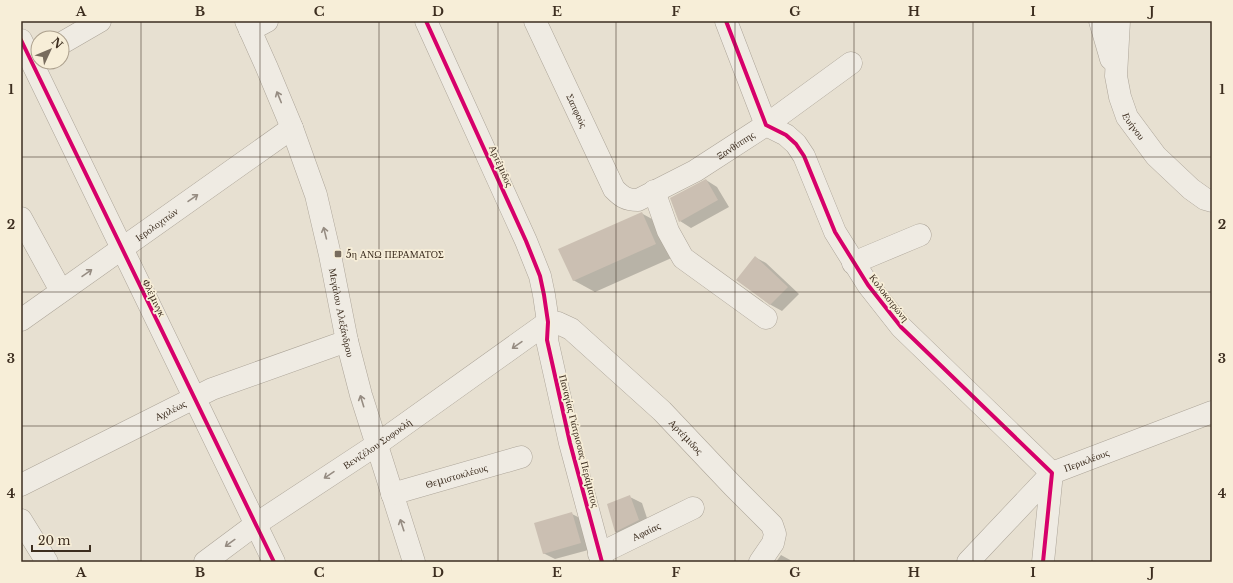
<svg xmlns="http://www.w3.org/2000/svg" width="1233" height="583" viewBox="0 0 1233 583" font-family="'Libre Baskerville',serif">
	<rect width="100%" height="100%" fill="#e7e0d1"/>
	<!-- shadow -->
	<path fill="#0003" d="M706 180 717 187 729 207 691 228 680 221Z
		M641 213 663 225 676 256 595 292 573 280Z
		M755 257 766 263 799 294 782 311 771 305 737 280Z
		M630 497 642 503 650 527 627 538 616 532 608 505Z
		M572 514 584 520 592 549 555 559 543 553Z
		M781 555 792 561 793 562H776Z"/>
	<!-- building -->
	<path fill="#cbbfb2" d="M706 179 718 200 679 222 670 198Z
		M642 212 656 244 573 281 558 249Z
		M755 256 788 287 770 305 736 280Z
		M630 495 639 520 615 532 607 504Z
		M572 512 581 543 543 554 534 523Z"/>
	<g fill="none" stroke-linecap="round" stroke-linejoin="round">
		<!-- minor casing -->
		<g stroke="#ada599" stroke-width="23">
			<g id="minor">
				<path id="s1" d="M246 21 267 68 292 128 316 195 330 255 347 341 361 395 414 562"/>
				<path d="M426 21 526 241 540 276 544 295 548 322 547 340 570 443 602 562"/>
				<path id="s2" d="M535 21 614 189C622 197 626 200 638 200L695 171 766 125 851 63"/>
				<path d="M726 21 766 125 786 135 796 144 804 156 835 232 868 285 901 327 1052 473 1043 562"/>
				<path d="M1100 21 1111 59"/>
				<path id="s3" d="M1119 21 1116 76 1120 97 1127 117 1156 156 1191 189 1205 199 1212 201"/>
				<path d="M250 30 267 21"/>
				<path d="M21 40 274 562"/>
				<path d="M62 43 100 21"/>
				<path d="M654 191 668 231 683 258 766 318"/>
				<path d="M21 218 61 291"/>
				<path d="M853 263 920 235"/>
				<path id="s4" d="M21 320 292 128"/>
				<path id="s5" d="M548 322 558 323 571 329 662 411 733 486 772 525 775 534 773 543 760 562"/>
				<path id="s6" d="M21 485 212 389 347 341"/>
				<path id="s7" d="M392 494 521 457"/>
				<path d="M21 520 47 562"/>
				<path id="s8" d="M599 554 693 508"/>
				<path id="s9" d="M205 562 256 524 376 445 548 322"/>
				<path id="s10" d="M968 562 1052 473 1212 412"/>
			</g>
		</g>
		<!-- minor -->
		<use href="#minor" stroke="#efebe3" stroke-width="22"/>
		<!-- cycleway casing -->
		<g stroke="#f7eed8" stroke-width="6">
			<path id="cycleway" d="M426 21 526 241 540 276 544 295 548 322 547 340 570 443 602 562
				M726 21 766 125 786 135 796 144 804 156 835 232 868 285 901 327 1052 473 1043 562
				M21 40 274 562"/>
		</g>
		<!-- cycleway -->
		<use href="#cycleway" stroke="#d6006c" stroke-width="4"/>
	</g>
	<!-- one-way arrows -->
	<defs><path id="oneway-shaft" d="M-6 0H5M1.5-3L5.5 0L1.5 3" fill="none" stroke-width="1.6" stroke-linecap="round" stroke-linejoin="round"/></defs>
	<g stroke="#968c82">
		<use href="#oneway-shaft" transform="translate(279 97) rotate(-112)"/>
		<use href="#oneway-shaft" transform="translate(193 198) rotate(-35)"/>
		<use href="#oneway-shaft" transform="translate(325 233) rotate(-104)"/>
		<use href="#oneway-shaft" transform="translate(87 273) rotate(-35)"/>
		<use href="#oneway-shaft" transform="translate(517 345) rotate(145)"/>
		<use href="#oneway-shaft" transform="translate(362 401) rotate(-107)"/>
		<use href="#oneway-shaft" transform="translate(329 475) rotate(146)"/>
		<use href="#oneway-shaft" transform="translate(402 525) rotate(-108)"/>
		<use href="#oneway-shaft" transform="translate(230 543) rotate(144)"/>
	</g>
	<!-- grid -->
	<path fill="none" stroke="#3d2e20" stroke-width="1" stroke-opacity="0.55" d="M141 21V562M260 21V562M379 21V562M498 21V562M616 21V562M735 21V562M854 21V562M973 21V562M1092 21V562M21 157H1212M21 292H1212M21 426H1212"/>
	<!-- markers -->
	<rect fill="#786c5e" stroke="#f7eed8" stroke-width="1.5" x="334" y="250" width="8" height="8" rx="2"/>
	<g text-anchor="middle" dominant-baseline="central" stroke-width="3.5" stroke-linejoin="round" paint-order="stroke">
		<!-- street labels -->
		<g font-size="10" fill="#3d2e20" stroke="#f7eed8">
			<text stroke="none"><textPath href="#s2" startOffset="99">Σαπφούς</textPath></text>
			<text stroke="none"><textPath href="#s3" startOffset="109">Ευήνου</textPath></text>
			<text stroke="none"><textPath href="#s2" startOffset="325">Ξανθίππης</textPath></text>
			<text transform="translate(501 166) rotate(66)">Αρτέμιδος</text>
			<text stroke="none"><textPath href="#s4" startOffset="166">Ιερολοχιτών</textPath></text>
			<text transform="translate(154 298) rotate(64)">Φλέμινγκ</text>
			<text transform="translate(889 298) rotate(52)">Κολοκοτρώνη</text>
			<text stroke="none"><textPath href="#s1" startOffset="308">Μεγάλου Αλεξάνδρου</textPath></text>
			<text stroke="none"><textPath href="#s6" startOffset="167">Αχιλέως</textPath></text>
			<text stroke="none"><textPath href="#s5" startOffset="182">Αρτέμιδος</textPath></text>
			<text transform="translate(579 441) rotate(76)">Παναγίας Γιάτρισσας Περάματος</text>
			<text stroke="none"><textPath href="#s9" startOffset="209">Βενιζέλου Σοφοκλή</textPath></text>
			<text stroke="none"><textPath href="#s10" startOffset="159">Περικλέους</textPath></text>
			<text stroke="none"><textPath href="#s7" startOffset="67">Θεμιστοκλέους</textPath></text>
			<text stroke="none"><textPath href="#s8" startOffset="52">Αφαίας</textPath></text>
		</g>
		<!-- poi labels -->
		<g font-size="10" fill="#3d2e20" stroke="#f7eed8" text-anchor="start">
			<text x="346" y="254">5η ΑΝΩ ΠΕΡΑΜΑΤΟΣ</text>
		</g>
	</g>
	<!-- border -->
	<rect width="1233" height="583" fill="none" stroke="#f7eed8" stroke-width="44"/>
	<!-- north arrow -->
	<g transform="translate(50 50) rotate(46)"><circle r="19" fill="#f7eed8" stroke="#ada18e"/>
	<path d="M0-3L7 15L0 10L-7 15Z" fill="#786c5e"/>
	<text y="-6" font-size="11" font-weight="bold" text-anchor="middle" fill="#3d2e20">N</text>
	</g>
	<!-- scale -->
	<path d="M32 545v6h58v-6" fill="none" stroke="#3d2e20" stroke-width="2"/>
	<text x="38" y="545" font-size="12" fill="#3d2e20" stroke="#f7eed8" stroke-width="3" paint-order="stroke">20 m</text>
	<rect x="22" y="22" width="1189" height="539" fill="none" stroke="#3d2e20" stroke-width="1.5"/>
	<g font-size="13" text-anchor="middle" font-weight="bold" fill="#3d2e20">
		<text x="81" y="16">A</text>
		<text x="200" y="16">B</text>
		<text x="319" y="16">C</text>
		<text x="438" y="16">D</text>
		<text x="557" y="16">E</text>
		<text x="676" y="16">F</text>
		<text x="795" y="16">G</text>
		<text x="914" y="16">H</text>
		<text x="1033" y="16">I</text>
		<text x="1152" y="16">J</text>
		<text x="11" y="94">1</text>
		<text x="1222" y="94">1</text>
		<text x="11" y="229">2</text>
		<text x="1222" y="229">2</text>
		<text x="11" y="363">3</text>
		<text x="1222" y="363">3</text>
		<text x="11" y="498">4</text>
		<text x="1222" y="498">4</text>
		<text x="81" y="577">A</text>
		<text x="200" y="577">B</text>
		<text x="319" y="577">C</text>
		<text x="438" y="577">D</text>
		<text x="557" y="577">E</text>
		<text x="676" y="577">F</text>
		<text x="795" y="577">G</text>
		<text x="914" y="577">H</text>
		<text x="1033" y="577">I</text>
		<text x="1152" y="577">J</text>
	</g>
</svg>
